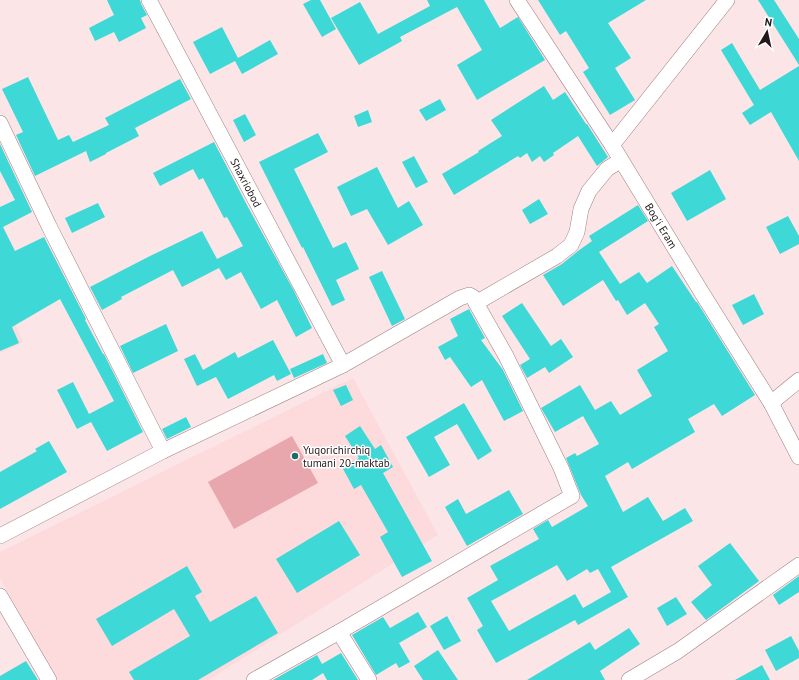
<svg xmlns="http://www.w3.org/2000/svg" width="799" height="680" viewBox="0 0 799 680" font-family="'PT Sans',sans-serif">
	<rect width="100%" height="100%" fill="#fbe5e7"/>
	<!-- built -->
	<path fill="#fddadc" d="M0 291 23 342 0 353Z
		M353 378 438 535 208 680H56L0 578V552Z"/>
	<!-- green -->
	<path fill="#e7a7ac" d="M292 436 318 483 234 529 208 482Z"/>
	<!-- building -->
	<path fill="#3ed8d6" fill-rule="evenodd" d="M107 0H140L141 4 147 15 141 18 146 28 119 42 114 32 95 41 89 28 114 15Z
		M311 0H320L336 29 322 37 303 4Z
		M427 0H484L500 28 518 17 545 60 477 100 457 65 482 50 457 7 400 37 402 41 359 65 331 18 360 2 378 34 430 6Z
		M538 0H646L608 23 631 58 615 68 635 100 610 115 583 72 589 68 566 31 560 35Z
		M758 0H774L799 39V65Z
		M222 27 238 58 270 40 278 54 242 74 235 61 210 74 193 42Z
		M732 43 760 90 799 66V161L771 112 750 125 742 113 754 105 721 50Z
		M28 77 58 140 69 135 73 142 109 125 105 118 180 79 191 99 135 128 139 136 106 153V154L90 162 86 151 35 176 16 135 23 132 2 89Z
		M544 86 553 100 565 92 586 124H587L608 157 602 162 597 166 578 136 553 153 554 155 544 162 540 156 532 162 527 153 520 158 518 156 454 195 442 174 479 152 478 151 502 136 491 120Z
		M440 99 446 110 426 121 419 110Z
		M368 110 372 122 358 127 354 116Z
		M245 114 256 135 244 142 233 120Z
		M318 133 328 152 294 169 333 248 346 242 359 269 336 280 345 300 332 306 303 247 302 248 259 162Z
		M214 142 248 207 294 291 312 328 296 337 277 300 261 309 241 272 226 280 219 268 182 287 173 270 121 297 122 299 102 310 90 287 148 257 202 231 217 259 243 246 227 217 224 218 203 178 199 180 193 169 160 186 153 173Z
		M0 144 32 212 3 227 15 251 44 237 86 319 85 320 103 354H104L143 432 107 451 91 422 77 429 57 390 73 382 89 414 114 401 60 299 12 327 19 343 0 351V207L15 200 0 171Z
		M414 156 428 182 416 188 402 162Z
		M377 167 398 208 409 201 423 225 388 245 367 209 351 216 337 187Z
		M710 170 726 199 687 221 671 193Z
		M539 199 548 214 530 224 522 210Z
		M98 203 105 217 72 233 65 218Z
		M638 205 648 221 599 252 620 284 639 272 647 283 672 266 696 302H697L755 395 722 416 714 404 688 419 695 432 632 469 628 462 605 476 623 512 648 497 663 521 685 508 693 521 611 567 628 597 578 625 575 620 496 663 477 630 483 626 467 598 498 580 490 566 539 539 533 529 548 520 552 527 588 506 581 495 566 458 575 453 577 456 599 444 583 416 555 432 541 408 580 385 595 410 611 401 620 415 652 396 637 370 668 351 654 327 659 324 645 303 627 315 618 300 616 301 603 280 563 306 543 275 562 264 578 251 592 241 589 236ZM557 565 567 581 587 569 590 573 598 569 611 592 583 608 575 594 509 631 491 601Z
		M788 216 799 236V244L780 254 766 227Z
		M382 271 405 319 392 326 369 277Z
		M754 294 764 314 743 325 732 305Z
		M522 303 551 346 561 339 573 357 549 373 545 367 527 378 520 365 530 359 502 316Z
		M469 309 485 338 481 340 503 370 523 411 504 421 482 380 471 387 450 357 445 360 438 347 458 336 450 319Z
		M166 324 178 351 133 373 120 346Z
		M273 340 291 374 277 381 274 375 228 399 216 377 197 386 184 359 195 354 203 370 235 352 238 358Z
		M323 354 327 363 294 378 290 369Z
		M346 385 353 400 341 406 333 390Z
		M464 403 492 451 478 460 457 424 434 437 450 465 429 477 406 437Z
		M186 417 191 427 167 439 162 429Z
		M360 426 375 449 381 445 393 467 383 473 432 561 402 577 380 537 388 532 361 485 354 489 342 467 359 458 345 436Z
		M49 441 67 472 0 509V472L37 451 35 449Z
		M509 490 523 514 467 546 445 507 458 499 466 514Z
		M339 521 360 555 297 593 276 559Z
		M730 543 759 581 706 620 691 602 712 585 698 566Z
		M187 566 202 592 195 596 210 622 256 596 278 633 198 680H134L129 672 190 636 174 609 112 646 96 619Z
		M799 576V592L779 605 773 595Z
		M676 597 687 614 667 626 657 608Z
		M418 612 427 627 399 643 410 662 399 668 396 663 376 675 352 635 383 617 390 628Z
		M447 616 461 641 444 650 430 626Z
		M629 628 640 644 600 671 605 680H527L590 642 595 650Z
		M791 636 799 651V658L776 671 765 650Z
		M438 650 458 680H423L414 666Z
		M341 653 358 680H327L323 673 312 680H273L317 655 322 664Z
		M26 661 38 680H0V676Z
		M762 665 770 680H735Z"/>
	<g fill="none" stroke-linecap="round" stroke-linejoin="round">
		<!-- minor casing -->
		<g stroke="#9f7f82" stroke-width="16">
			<g id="minor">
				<path id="s1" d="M149 0 343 365"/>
				<path id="s2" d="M517 0 612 145 702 293 771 403 799 457"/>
				<path d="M0 123 49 226 163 451"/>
				<path d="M612 145 727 0"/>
				<path d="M771 403 799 380"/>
				<path d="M0 536 163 451 343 365 460 298 469 295 473 297 476 303 557 256 571 245 577 232 581 209 589 191 607 169 621 160"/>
				<path d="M0 596 49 680"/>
				<path d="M339 632 369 680"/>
				<path d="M254 680 339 632 572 496 561 468 506 356 476 303"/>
				<path d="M629 680 678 651 799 565"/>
			</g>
		</g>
		<!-- minor -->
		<use href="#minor" stroke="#fff" stroke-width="15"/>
	</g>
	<!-- markers -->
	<circle fill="#1e6a69" stroke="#fff" stroke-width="1.5" cx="295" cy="456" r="4"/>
	<g text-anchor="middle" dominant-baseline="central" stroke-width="3" stroke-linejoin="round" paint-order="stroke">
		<!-- street labels -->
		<g font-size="11" fill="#231719" stroke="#fff">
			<text stroke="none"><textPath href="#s1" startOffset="207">Shaxriobod</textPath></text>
			<text stroke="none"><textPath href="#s2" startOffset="268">Bog'i Eram</textPath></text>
		</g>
		<!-- poi labels -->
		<g font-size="11" fill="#231719" stroke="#fff" text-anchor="start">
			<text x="303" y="450">Yuqorichirchiq<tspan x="303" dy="13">tumani 20-maktab</tspan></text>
		</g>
	</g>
	<!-- north arrow -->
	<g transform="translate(767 32) rotate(9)" stroke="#ffffff" stroke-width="3" paint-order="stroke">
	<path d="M0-3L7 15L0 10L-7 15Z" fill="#231719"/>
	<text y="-6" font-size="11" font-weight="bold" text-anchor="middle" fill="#231719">N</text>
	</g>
</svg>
